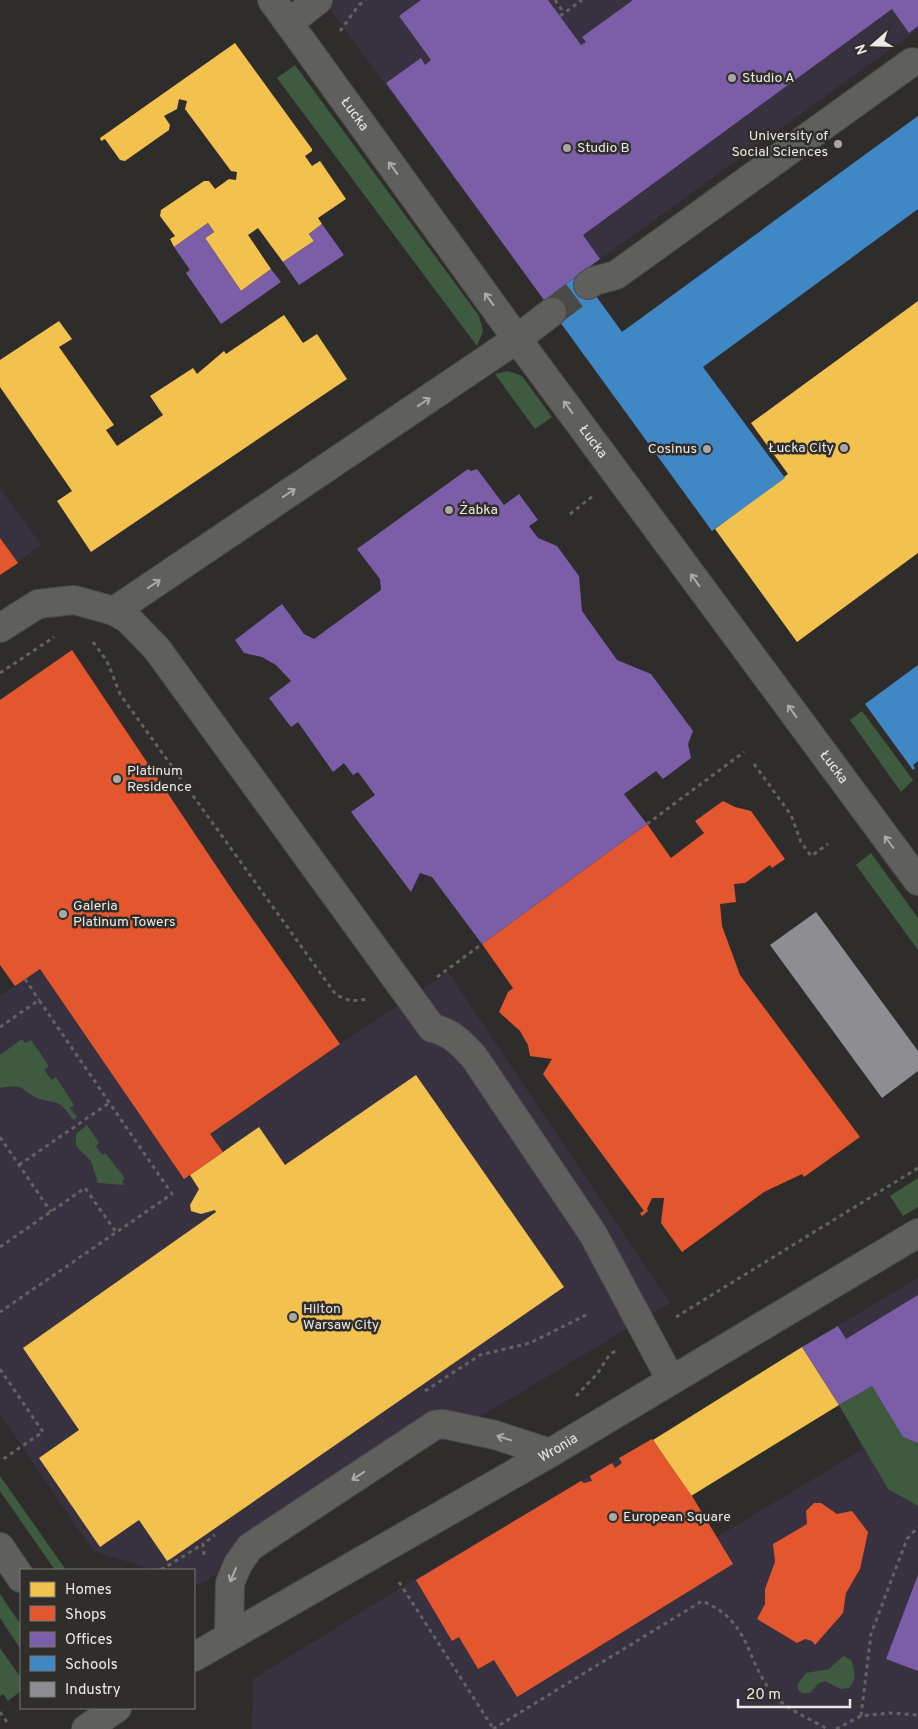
<svg xmlns="http://www.w3.org/2000/svg" width="918" height="1729" viewBox="0 0 918 1729" font-family="Overpass,sans-serif">
	<rect width="100%" height="100%" fill="#2f2d2b"/>
	<!-- commercial -->
	<path fill="#383140" d="M323 0H918V29L544 300Z
		M0 488 41 545 0 575Z
		M40 969 172 1161 340 1044 448 972 670 1303 199 1585 194 1583V1570H154L93 1551 0 1414V996Z
		M918 1278V1729H252L253 1679 397 1590 652 1439 717 1537 863 1449 839 1405 802 1347Z"/>
	<!-- green -->
	<path fill="#3f5b3f" d="M295 65 479 316 483 331 477 346 277 78Z
		M508 371 522 376 552 417 535 429 495 374Z
		M862 711 913 780 901 792 850 720Z
		M871 853 918 918V950L856 865Z
		M22 1039 25 1043 31 1040 49 1066 44 1070 52 1080 56 1077 74 1105 70 1108 77 1117 74 1120C70 1117 67 1110 62 1106 55 1100 47 1102 40 1099 19 1091 28 1083 0 1088V1055Z
		M87 1125 99 1143 96 1146 102 1155 105 1153 125 1178 122 1181 124 1185 98 1183 91 1161 76 1146V1134Z
		M918 1178V1207L903 1216 890 1196Z
		M872 1386 903 1437 918 1443V1506L888 1489 839 1405Z
		M0 1476 66 1570H55L0 1491Z
		M0 1594 21 1625V1650L0 1618Z
		M0 1648 21 1678V1691L8 1701 3 1694 0 1696Z
		M843 1656 851 1660C855 1671 857 1679 849 1688L840 1689 825 1681 819 1683 810 1693H802L798 1690V1684L806 1673 829 1669Z"/>
	<!-- homes -->
	<path fill="#f2c14e" d="M235 43 312 149V151L305 156 312 166 320 161 346 199 318 218 322 224 309 234 314 241 283 262 258 228 248 235 271 269 241 291 205 238 214 232 208 223 174 247 170 239 175 236 160 216 161 210 204 181H209L215 189 229 179 236 180 237 172 231 171 185 109 187 101 179 99 177 109 164 116 170 125 169 130 125 161 120 160 105 139 101 141 100 138Z
		M918 301V553L797 642 715 529 788 474 751 423Z
		M284 315 303 343 317 334 347 379 91 552 57 501 72 491 0 387V360L59 321 72 339 59 347 114 425 106 430 117 446 163 415 150 396 193 368 197 374 224 351 226 354Z
		M416 1075 564 1287 172 1558 167 1561 139 1520 100 1547 39 1458 79 1430 23 1348 216 1212 215 1210 201 1214 191 1211 190 1205 199 1189 190 1175 259 1127 285 1165Z
		M802 1347 839 1405 691 1496 653 1440Z"/>
	<!-- shops -->
	<path fill="#e4572e" d="M0 538 18 563 0 575Z
		M72 650 233 891 340 1044 210 1134 223 1152 184 1179 40 969 15 986 0 965V700Z
		M723 801 735 807 751 811 785 859 772 868 770 865 745 883 734 884 736 902 720 904 722 926 740 975 860 1137 804 1177 802 1174 764 1192 682 1252 661 1223 664 1198H652L647 1209 648 1211 642 1216 640 1213 644 1211 543 1074 552 1059 530 1056 528 1045 520 1031 499 1012 508 992 513 988 482 944 647 824 671 858 704 833 695 821Z
		M652 1439 692 1496 733 1564 517 1697 494 1660 478 1669 459 1637 452 1641 416 1580 581 1481 584 1483 592 1481 590 1476 612 1463 615 1468 622 1463 619 1458Z
		M814 1503H821L837 1514 852 1511 868 1532 860 1569 846 1593 843 1613 815 1645 812 1641 805 1639 797 1643 757 1619 765 1604V1589L775 1562 773 1544 807 1524 806 1511Z"/>
	<!-- offices -->
	<path fill="#7b5ea7" d="M421 0H548L581 45 586 42 582 37 633 0H918V26L909 33 892 9 583 235 600 259 544 300 386 83 421 58 425 65 431 60 399 16Z
		M208 223 214 232 205 238 241 291 271 269 281 282 221 324 186 273 190 270 174 247Z
		M322 224 344 255 299 285 283 262 314 241 309 234Z
		M468 469 471 471 477 469 504 505 519 494 538 520 529 526 538 538 557 546 579 576 582 611 617 660 651 674 693 731 688 744 691 758 663 779 656 771 624 794 647 824 482 944 432 877 420 873 411 892 351 812 375 795 358 772 353 775 344 763 333 772 298 722 291 727 269 698 291 681 276 665 262 657 244 653 235 640 282 604 304 634 314 639 381 590 380 579 357 549Z
		M918 1295V1443L903 1437 872 1386 839 1405 802 1347 838 1326 846 1339Z
		M918 1575V1671L886 1659Z"/>
	<!-- schools -->
	<path fill="#3f88c5" d="M918 116V209L703 367 785 478 712 531 544 300 580 274 622 332Z
		M918 665V761L913 765 915 768 913 770 865 704Z"/>
	<!-- industry -->
	<path fill="#8d8d92" d="M816 912 918 1051V1071L882 1098 770 945Z"/>
	<g fill="none" stroke-linecap="round" stroke-linejoin="round">
		<!-- minor-tunnel -->
		<path stroke="#4b4947" stroke-width="28" stroke-dasharray="28 14" stroke-linecap="butt" d="M552 312 588 285"/>
		<!-- minor casing -->
		<g stroke="#4c4b4a" stroke-width="30">
			<g id="minor">
				<path id="s1" d="M272 0 517 339 918 881"/>
				<path d="M289 23 318 0"/>
				<path d="M588 285 594 281 616 275 912 62"/>
				<path d="M114 611 517 339 552 312"/>
				<path d="M0 628 38 604 74 600 114 611 128 619 157 649 432 1028C451 1032 461 1043 474 1057L593 1234 671 1380"/>
				<path d="M0 1547 21 1578"/>
				<path d="M229 1635 230 1583 238 1564 250 1547 435 1425 443 1424 495 1435 550 1453"/>
				<path id="s2" d="M194 1657 550 1453 918 1233"/>
				<path d="M86 1729 117 1708"/>
			</g>
		</g>
		<!-- path -->
		<path stroke="#626261" stroke-width="3" stroke-dasharray="4 4" stroke-linecap="butt" d="M555 0 564 13
			M560 16 582 0
			M340 31 359 5 366 0
			M570 514 593 496
			M93 642 107 661 120 694 336 995 351 1001 369 999
			M0 673 54 637
			M754 764 791 815 801 842 811 856 828 844
			M647 824 744 752
			M437 977 482 944
			M25 979 39 1000
			M0 1027 39 1000 172 1194 0 1312
			M0 1137 51 1212
			M19 1165 109 1103
			M0 1247 85 1188 116 1232
			M676 1317 918 1168
			M0 1369 43 1432 3 1459
			M425 1391 480 1355 530 1343 588 1314
			M576 1396 597 1374 610 1354 616 1351
			M204 1555 203 1544 215 1535
			M161 1570 203 1544
			M399 1582 493 1728
			M0 1712 7 1722
			M861 1716 871 1634 907 1539 918 1527
			M493 1729 702 1601C753 1622 744 1661 775 1696 787 1710 811 1719 827 1729
			M836 1729 861 1716 889 1713 918 1715"/>
		<!-- minor -->
		<use href="#minor" stroke="#5f5f5e" stroke-width="28"/>
	</g>
	<!-- one-way arrows -->
	<defs><path id="oneway-shaft" d="M-6 0H5M1.5-3L5.5 0L1.5 3" fill="none" stroke-width="1.6" stroke-linecap="round" stroke-linejoin="round" transform="scale(1.25)"/></defs>
	<g stroke="#ababa9">
		<use href="#oneway-shaft" transform="translate(393 168) rotate(-126)"/>
		<use href="#oneway-shaft" transform="translate(489 299) rotate(-126)"/>
		<use href="#oneway-shaft" transform="translate(424 402) rotate(-34)"/>
		<use href="#oneway-shaft" transform="translate(568 407) rotate(-126)"/>
		<use href="#oneway-shaft" transform="translate(289 493) rotate(-34)"/>
		<use href="#oneway-shaft" transform="translate(695 580) rotate(-126)"/>
		<use href="#oneway-shaft" transform="translate(154 584) rotate(-34)"/>
		<use href="#oneway-shaft" transform="translate(792 711) rotate(-126)"/>
		<use href="#oneway-shaft" transform="translate(889 842) rotate(-127)"/>
		<use href="#oneway-shaft" transform="translate(504 1438) rotate(-162)"/>
		<use href="#oneway-shaft" transform="translate(358 1476) rotate(147)"/>
		<use href="#oneway-shaft" transform="translate(233 1575) rotate(113)"/>
	</g>
	<!-- markers -->
	<g fill="#a9a7a5" stroke="#302e2a" stroke-width="2">
		<circle cx="732" cy="78" r="5"/>
		<circle cx="838" cy="144" r="5"/>
		<circle cx="567" cy="148" r="5"/>
		<circle cx="844" cy="448" r="5"/>
		<circle cx="707" cy="449" r="5"/>
		<circle cx="449" cy="510" r="5"/>
		<circle cx="117" cy="779" r="5"/>
		<circle cx="63" cy="914" r="5"/>
		<circle cx="293" cy="1317" r="5"/>
		<circle cx="613" cy="1517" r="5"/>
	</g>
	<g text-anchor="middle" dominant-baseline="central" stroke-width="5" stroke-linejoin="round" paint-order="stroke">
		<!-- poi labels -->
		<g font-size="14" fill="#eae9e6" stroke="#302e2a" text-anchor="start">
			<text x="742" y="78">Studio A</text>
			<text x="828" y="136" text-anchor="end">University of<tspan x="828" dy="16">Social Sciences</tspan></text>
			<text x="577" y="148">Studio B</text>
			<text x="834" y="448" text-anchor="end">Łucka City</text>
			<text x="697" y="449" text-anchor="end">Cosinus</text>
			<text x="459" y="510">Żabka</text>
			<text x="127" y="771">Platinum<tspan x="127" dy="16">Residence</tspan></text>
			<text x="73" y="906">Galeria<tspan x="73" dy="16">Platinum Towers</tspan></text>
			<text x="303" y="1309">Hilton<tspan x="303" dy="16">Warsaw City</tspan></text>
			<text x="623" y="1517">European Square</text>
		</g>
		<!-- street labels -->
		<g font-size="14" fill="#eae9e6" stroke="#302e2a">
			<text stroke="none"><textPath href="#s1" startOffset="141">Łucka</textPath></text>
			<text stroke="none"><textPath href="#s1" startOffset="546">Łucka</textPath></text>
			<text stroke="none"><textPath href="#s1" startOffset="951">Łucka</textPath></text>
			<text stroke="none"><textPath href="#s2" startOffset="420">Wronia</textPath></text>
		</g>
	</g>
	<!-- legend -->
	<rect x="20" y="1569" width="175" height="140" fill="#302e2a" stroke="#7a7975"/>
	<rect x="30" y="1582" width="25" height="15" fill="#f2c14e" stroke="#7a7975"/>
	<text x="65" y="1594" font-size="15" fill="#eae9e6">Homes</text>
	<rect x="30" y="1606" width="25" height="15" fill="#e4572e" stroke="#7a7975"/>
	<text x="65" y="1619" font-size="15" fill="#eae9e6">Shops</text>
	<rect x="30" y="1632" width="25" height="15" fill="#7b5ea7" stroke="#7a7975"/>
	<text x="65" y="1644" font-size="15" fill="#eae9e6">Offices</text>
	<rect x="30" y="1656" width="25" height="15" fill="#3f88c5" stroke="#7a7975"/>
	<text x="65" y="1669" font-size="15" fill="#eae9e6">Schools</text>
	<rect x="30" y="1682" width="25" height="15" fill="#8d8d92" stroke="#7a7975"/>
	<text x="65" y="1694" font-size="15" fill="#eae9e6">Industry</text>
	<!-- north arrow -->
	<g transform="translate(873 45) rotate(250)" stroke="#302e2a" stroke-width="4" paint-order="stroke">
	<path d="M0-4L9 19L0 12L-9 19Z" fill="#eae9e6"/>
	<text y="-8" font-size="14" font-weight="bold" text-anchor="middle" fill="#eae9e6">N</text>
	</g>
	<!-- scale -->
	<path d="M738 1699v8h112v-8" fill="none" stroke="#eae9e6" stroke-width="2.5"/>
	<text x="746" y="1699" font-size="15" fill="#eae9e6" stroke="#302e2a" stroke-width="4" paint-order="stroke">20 m</text>
</svg>
